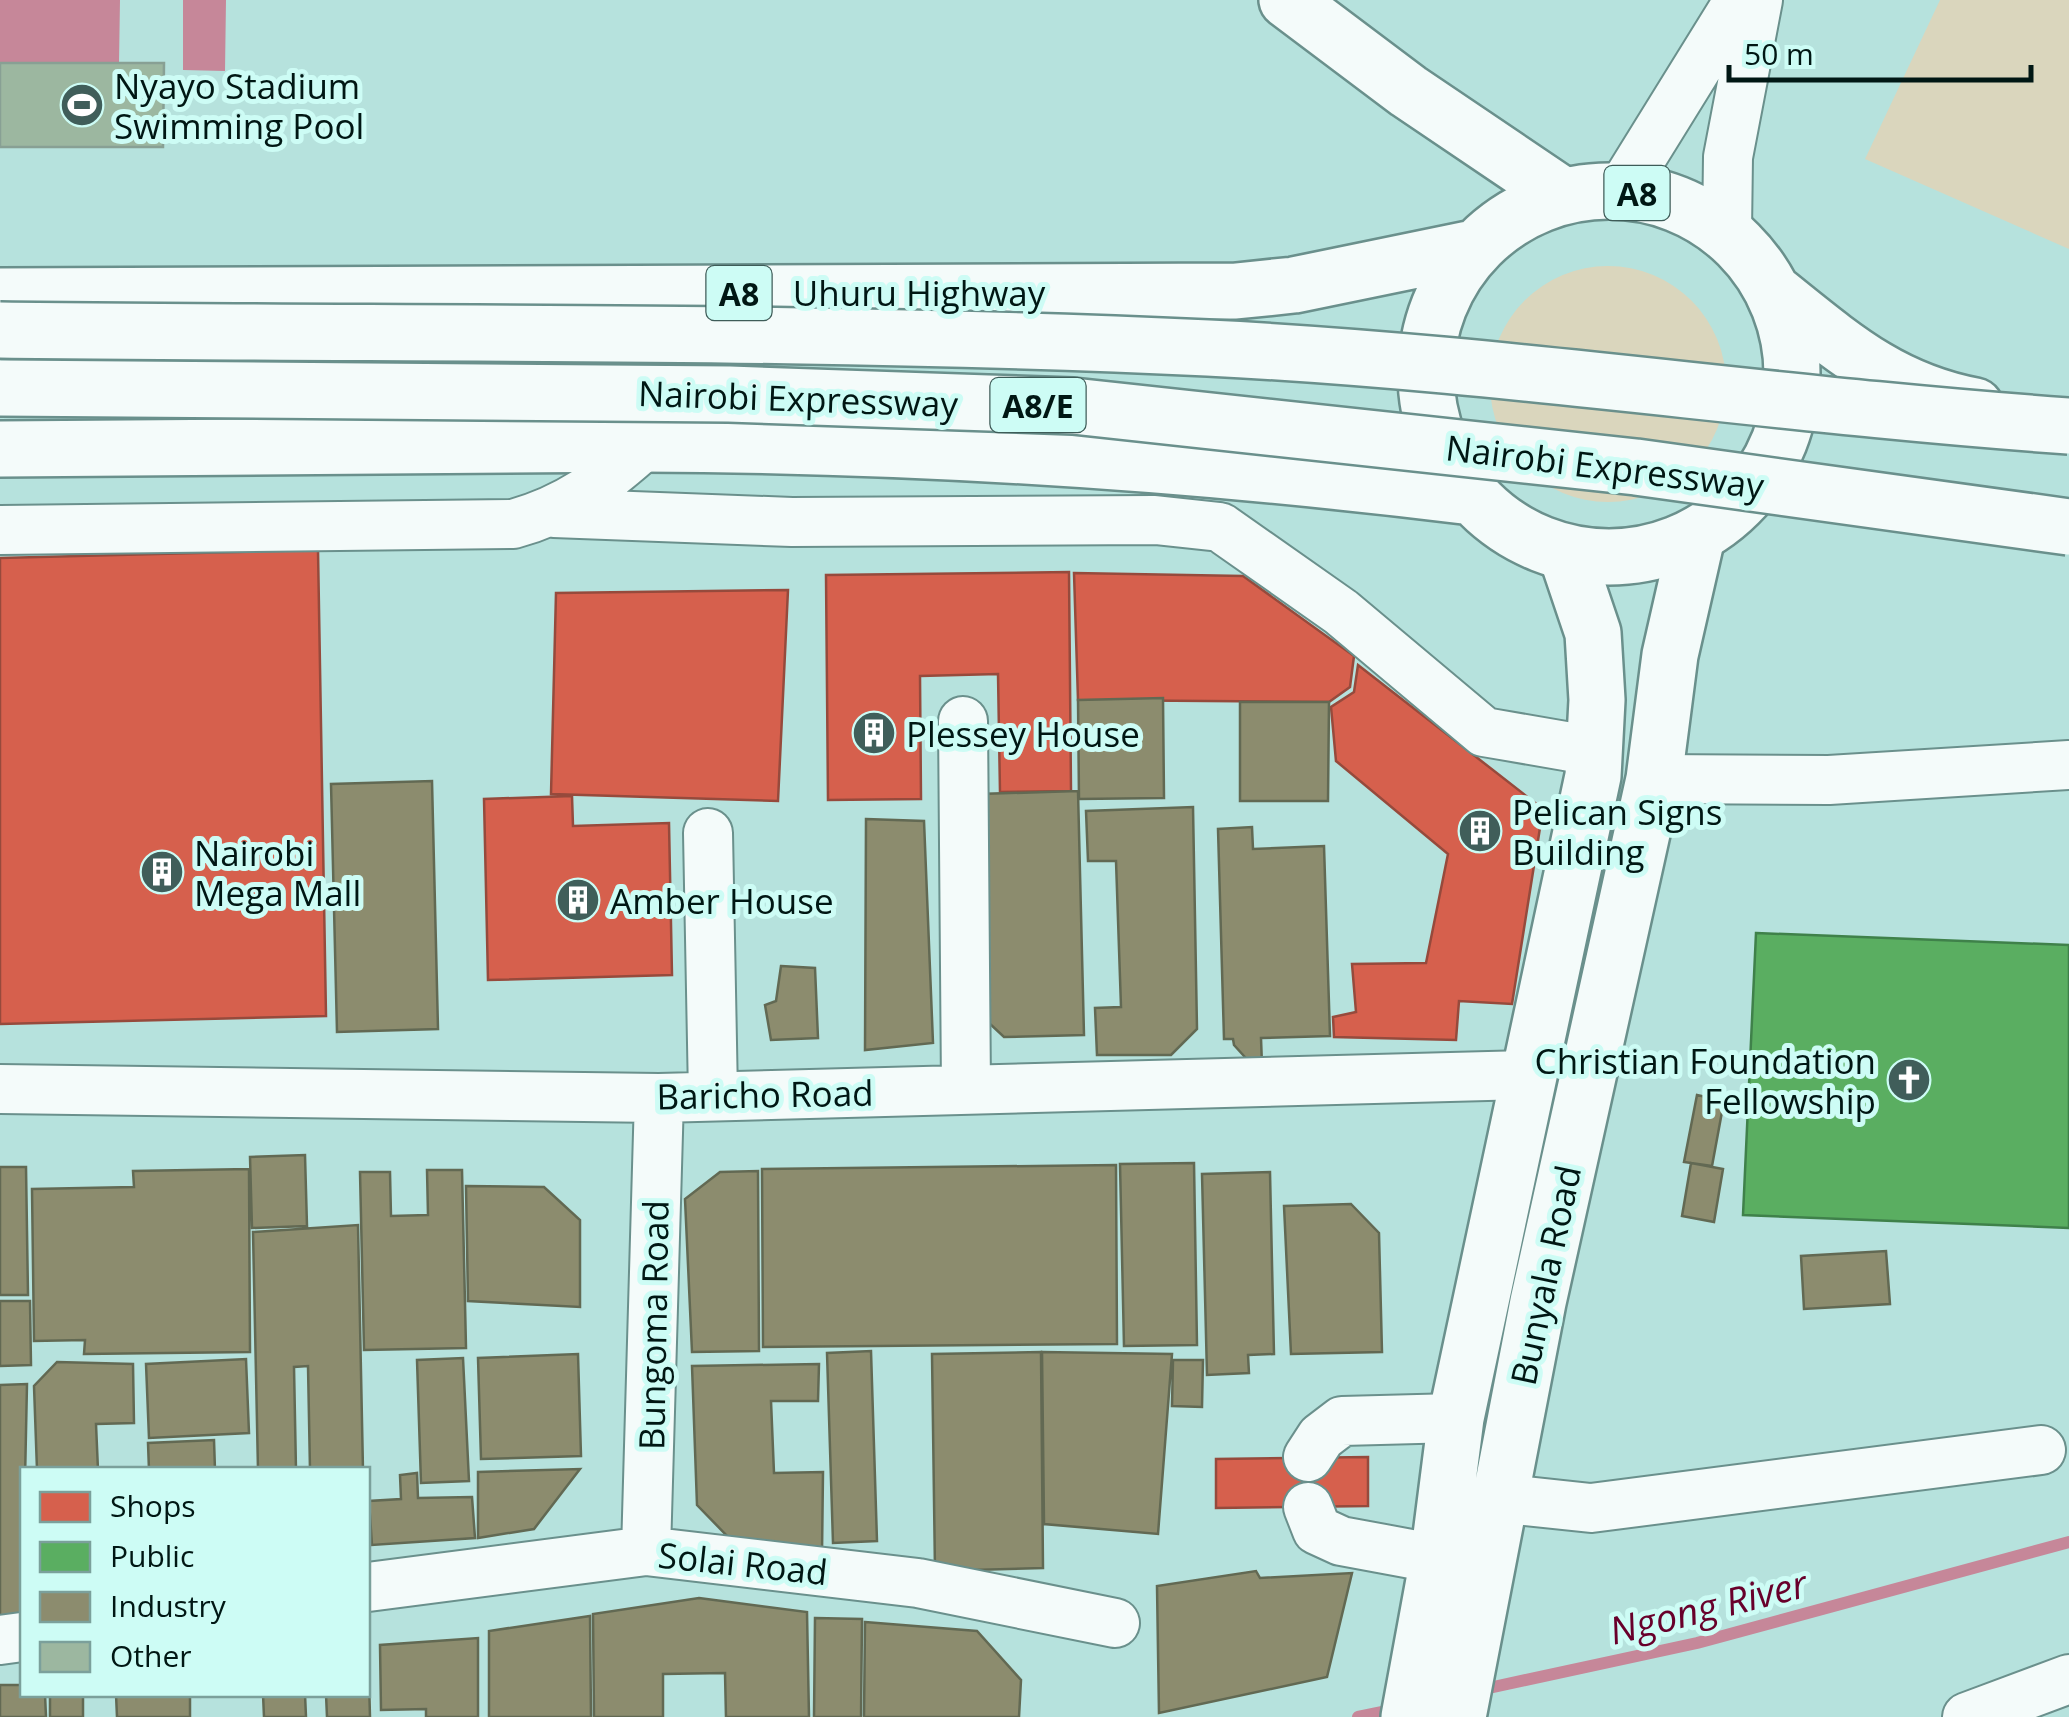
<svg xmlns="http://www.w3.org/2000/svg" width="2069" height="1717" viewBox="0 0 2069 1717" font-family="'Open Sans',sans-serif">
	<rect width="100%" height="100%" fill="#b6e2dd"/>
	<!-- green -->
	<path fill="#dad6bd" d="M1940 0H2069V249L1865 159Z
		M1490 384a118 118 0 1 1 236 0a118 118 0 1 1-236 0Z"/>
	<!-- water -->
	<path fill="#c68799" d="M0 0H120L119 63H0Z
		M183 0H226L225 71 183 70Z"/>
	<!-- shops -->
	<path fill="#d6604d" stroke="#964a3c" stroke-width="2.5" d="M318 550 326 1016 0 1024V558Z
		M1069 572 1071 791 1000 792 998 674 920 676 921 799 828 800 826 575Z
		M1074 573 1243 576 1354 656 1350 687 1329 702 1078 700Z
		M788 590 778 801 551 794 556 593Z
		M1358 665 1543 809 1512 1004 1459 1001 1456 1040 1334 1037 1333 1017 1356 1012 1352 964 1426 963 1448 854 1336 761 1331 707 1354 692Z
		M572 796 573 826 669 823 672 975 488 980 484 799Z
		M1368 1457V1506L1216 1508V1459Z"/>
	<!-- public -->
	<path fill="#5aae61" stroke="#3f814a" stroke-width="2.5" d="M1756 933 2069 945V1228L1743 1215Z"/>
	<!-- industry -->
	<path fill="#8c8c6e" stroke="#626953" stroke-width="2.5" d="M1163 698 1164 798 1079 799 1078 700Z
		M1240 702H1329L1328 801H1240Z
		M432 781 438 1029 337 1032 331 784Z
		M1078 791 1084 1035 1004 1037 973 1008 979 794Z
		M1193 807 1197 1029 1171 1055H1097L1095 1008 1121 1007 1116 861H1088L1086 811Z
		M866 819 924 821 933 1043 865 1050Z
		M1252 827 1253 849 1324 846 1330 1036 1261 1038 1262 1065 1253 1066 1234 1045 1233 1039H1224L1218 829Z
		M781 966 815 968 818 1038 771 1040 765 1005 776 1001Z
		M1697 1095 1724 1101 1712 1166 1684 1162Z
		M305 1155 307 1226 252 1228 250 1157Z
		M1194 1163 1197 1345 1124 1346 1120 1164Z
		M1691 1163 1723 1169 1714 1222 1682 1216Z
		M1116 1165 1117 1344 763 1347 762 1169Z
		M0 1167H26L28 1295H0Z
		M249 1169 250 1352 84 1354 85 1340 34 1341 32 1189 134 1187 133 1171Z
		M427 1170H462L466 1348 364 1350 360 1172H390L391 1216 428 1215Z
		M758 1171 759 1351 692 1352 685 1199 720 1172Z
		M1270 1172 1274 1354 1248 1355 1249 1373 1207 1375 1202 1174Z
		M466 1186 544 1187 580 1220V1307L468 1301Z
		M1351 1204 1379 1233 1382 1352 1291 1354 1284 1206Z
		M358 1225 363 1470H310L308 1366 294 1367 296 1470H258L253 1232Z
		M1886 1251 1890 1304 1804 1309 1801 1256Z
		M0 1301H30L31 1365 0 1366Z
		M871 1351 877 1541 833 1543 827 1353Z
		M1041 1352 1043 1568 935 1571 932 1354Z
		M1042 1352 1172 1354 1158 1534 1044 1524Z
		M578 1354 581 1456 481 1459 478 1358Z
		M463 1358 469 1481 421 1483 417 1360Z
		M246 1359 249 1433 149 1438 146 1364Z
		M1173 1360H1203L1202 1407 1172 1406Z
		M57 1362 133 1364 134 1423 96 1424 98 1470H37L34 1386Z
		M819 1364 818 1401H771L774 1473 823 1472 822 1553 733 1542 697 1505 692 1366Z
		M27 1384 22 1624 0 1626V1385Z
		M214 1440 215 1470H149L148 1443Z
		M580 1469 534 1529 478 1538V1472Z
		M417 1473 418 1498 472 1497 475 1538 372 1545 369 1501 401 1499 400 1475Z
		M1256 1571 1260 1578 1352 1573 1327 1677 1159 1713 1157 1586Z
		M699 1598 807 1612 809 1717H726L725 1673 663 1674V1717H594L593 1614Z
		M590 1616 591 1717H489V1631Z
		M815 1618 862 1619 861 1717H814Z
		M865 1622 977 1631 1021 1680 1019 1717H864Z
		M478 1638V1717H426V1709L381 1710 380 1645Z
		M368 1642 370 1717H327L326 1694H368Z
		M0 1685H22V1694H45L46 1717H0Z
		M50 1694H83V1717H50Z
		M116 1694H190V1717H117Z
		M263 1694H305L306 1717H264Z"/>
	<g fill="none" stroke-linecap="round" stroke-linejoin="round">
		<!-- stream -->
		<path stroke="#c68799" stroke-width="12" d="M1475 1691 1697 1643 2069 1542
			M1358 1717 1397 1709"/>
	</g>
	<!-- building -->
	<path fill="#9cb7a0" stroke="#88a094" stroke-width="2.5" d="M0 63H164L163 147H0Z"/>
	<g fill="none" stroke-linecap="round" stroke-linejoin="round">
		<!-- minor casing -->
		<g stroke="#6a908c" stroke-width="52">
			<path id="minor" d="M1622 189 1739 0
				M1727 231 1728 157 1758 0
				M554 513 792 522 1155 520 1220 527 1341 612 1484 732 1594 751
				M0 530 513 524C568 509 604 482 646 444
				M963 721 966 1089
				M1654 779 1829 780 2069 765
				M708 833 713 1095
				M0 1089 659 1098 1530 1075
				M1308 1457 1321 1437 1342 1421 1456 1418
				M1498 1498 1591 1508 2041 1450
				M1308 1507 1317 1530 1341 1541 1438 1559
				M646 1551 659 1098
				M368 1587 646 1551 918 1583 1115 1623
				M0 1640 22 1637
				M1967 1717 2069 1679"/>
		</g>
		<!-- major casing -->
		<g stroke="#6a908c" stroke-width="60">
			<path id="major" d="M1287 0 1408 91 1562 195
				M1409 1717 1438 1559 1456 1418 1593 776 1597 700 1593 633 1566 553
				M1458 1717 1538 1302 1654 779 1670 655 1696 541"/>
		</g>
		<!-- highway casing -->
		<g stroke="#6a908c" stroke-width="60">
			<path id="highway" d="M1426 374a183 183 0 1 1 366 0a183 183 0 1 1-366 0Z
				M1776 294C1841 346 1890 390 1975 406
				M0 296 1236 291 1294 285 1474 248
				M0 449C214 448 428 444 643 444 920 445 1197 463 1472 497"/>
		</g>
		<!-- minor -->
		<use href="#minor" stroke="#f4fbfa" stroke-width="48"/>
		<!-- major -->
		<use href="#major" stroke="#f4fbfa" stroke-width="55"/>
		<!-- highway -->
		<use href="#highway" stroke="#f4fbfa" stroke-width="55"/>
		<!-- highway-bridge casing -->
		<g stroke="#6a908c" stroke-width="60" stroke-linecap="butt">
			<path id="highway-bridge" d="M0 330C403 335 806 329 1208 348 1496 362 1781 406 2069 426
				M0 388 729 394 1073 406 1636 467 2069 527"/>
		</g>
		<!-- highway-bridge -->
		<use href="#highway-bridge" stroke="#f4fbfa" stroke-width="55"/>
	</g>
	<!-- icons -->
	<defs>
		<g id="stadium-disc" transform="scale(2.25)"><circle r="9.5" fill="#405e5a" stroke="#cdfcf5"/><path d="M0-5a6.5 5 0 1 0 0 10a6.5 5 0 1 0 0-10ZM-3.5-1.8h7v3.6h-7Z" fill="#fff"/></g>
		<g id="building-disc" transform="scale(2.25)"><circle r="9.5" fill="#405e5a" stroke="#cdfcf5"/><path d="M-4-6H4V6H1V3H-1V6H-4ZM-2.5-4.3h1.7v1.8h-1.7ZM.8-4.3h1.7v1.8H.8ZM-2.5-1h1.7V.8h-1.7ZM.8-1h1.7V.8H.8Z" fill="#fff"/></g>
		<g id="church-disc" transform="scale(2.25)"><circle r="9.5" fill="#405e5a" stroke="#cdfcf5"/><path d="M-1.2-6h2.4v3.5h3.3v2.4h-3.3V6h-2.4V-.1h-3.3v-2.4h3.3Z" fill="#fff"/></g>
	</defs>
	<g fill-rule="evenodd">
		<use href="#stadium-disc" x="82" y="105"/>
		<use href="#building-disc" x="874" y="733"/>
		<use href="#building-disc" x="1480" y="831"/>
		<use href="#building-disc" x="162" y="872"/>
		<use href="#building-disc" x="578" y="900"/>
		<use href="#church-disc" x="1909" y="1080"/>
	</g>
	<g text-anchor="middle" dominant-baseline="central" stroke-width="10" stroke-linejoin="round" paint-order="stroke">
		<!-- shield labels -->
		<g fill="#cdfcf5" stroke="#3e5c58" stroke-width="2.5">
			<rect x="1604.5" y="166" width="65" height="54" rx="8"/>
			<rect x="706.5" y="266" width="65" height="54" rx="8"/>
			<rect x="990.5" y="378" width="95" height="54" rx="8"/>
		</g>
		<g font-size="32" font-weight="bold" fill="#001714">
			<text x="1637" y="193">A8</text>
			<text x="739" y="293">A8</text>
			<text x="1038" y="405">A8/E</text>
		</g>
		<!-- poi labels -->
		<g font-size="35" fill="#001714" stroke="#cdfcf5" text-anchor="start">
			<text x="114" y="85">Nyayo Stadium<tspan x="114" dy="40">Swimming Pool</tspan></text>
			<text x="906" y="733">Plessey House</text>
			<text x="1512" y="811">Pelican Signs<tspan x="1512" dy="40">Building</tspan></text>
			<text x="194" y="852">Nairobi<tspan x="194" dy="40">Mega Mall</tspan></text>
			<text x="610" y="900">Amber House</text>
			<text x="1876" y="1060" text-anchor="end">Christian Foundation<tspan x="1876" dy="40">Fellowship</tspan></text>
		</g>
		<!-- street labels -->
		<g font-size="35" fill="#001714" stroke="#cdfcf5">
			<text x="919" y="292">Uhuru Highway</text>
			<text transform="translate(798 398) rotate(2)">Nairobi Expressway</text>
			<text transform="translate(1605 466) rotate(7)">Nairobi Expressway</text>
			<text transform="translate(765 1094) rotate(-1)">Baricho Road</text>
			<text transform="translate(1545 1275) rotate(-78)">Bunyala Road</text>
			<text transform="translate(653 1325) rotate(-89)">Bungoma Road</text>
			<text transform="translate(743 1563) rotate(6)">Solai Road</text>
		</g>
		<!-- water labels -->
		<g font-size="38" font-style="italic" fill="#68002b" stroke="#cdfcf5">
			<text transform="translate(1708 1606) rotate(-14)">Ngong River</text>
		</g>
	</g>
	<!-- legend -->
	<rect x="20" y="1467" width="350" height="230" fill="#cdfcf5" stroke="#7ba09b" stroke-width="2.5"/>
	<rect x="40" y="1492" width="50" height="30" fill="#d6604d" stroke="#7ba09b" stroke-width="2.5"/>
	<text x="110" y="1517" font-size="30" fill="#001714">Shops</text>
	<rect x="40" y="1542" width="50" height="30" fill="#5aae61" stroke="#7ba09b" stroke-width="2.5"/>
	<text x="110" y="1567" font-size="30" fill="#001714">Public</text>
	<rect x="40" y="1592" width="50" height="30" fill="#8c8c6e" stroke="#7ba09b" stroke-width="2.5"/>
	<text x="110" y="1617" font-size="30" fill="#001714">Industry</text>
	<rect x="40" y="1642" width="50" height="30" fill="#9cb7a0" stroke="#7ba09b" stroke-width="2.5"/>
	<text x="110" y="1667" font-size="30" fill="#001714">Other</text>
	<!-- scale -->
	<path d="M1729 65v15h302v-15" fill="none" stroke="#001714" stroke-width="5"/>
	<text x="1744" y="65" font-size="30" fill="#001714" stroke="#cdfcf5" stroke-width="8" paint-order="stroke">50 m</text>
</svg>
